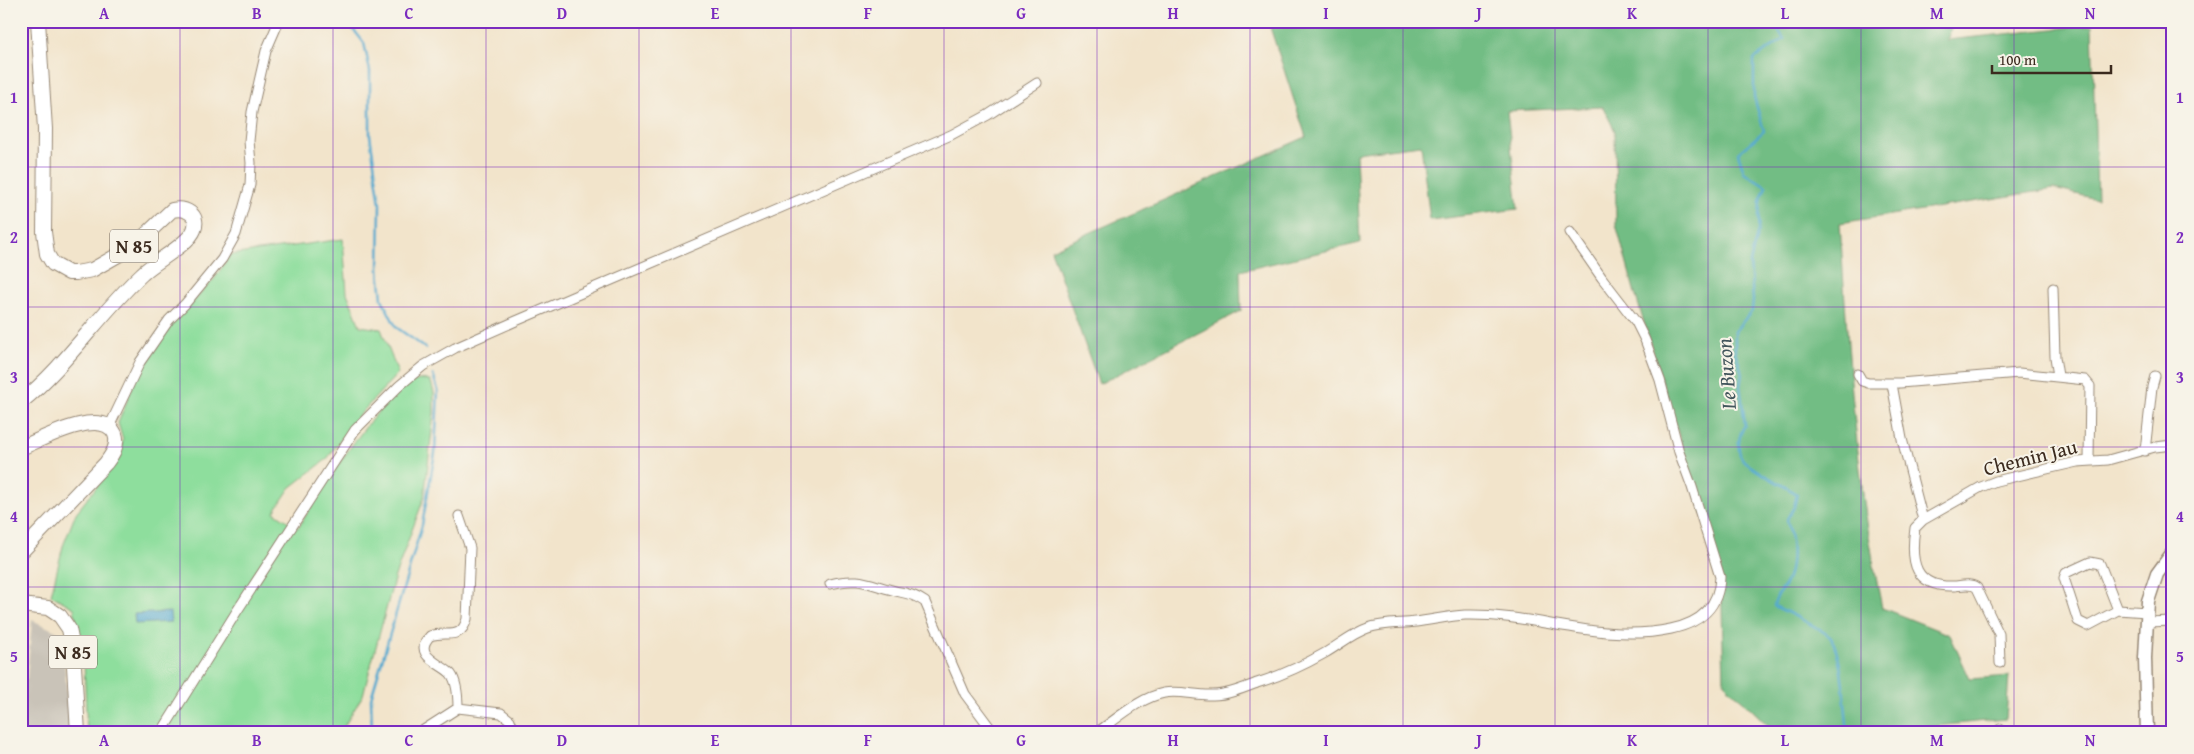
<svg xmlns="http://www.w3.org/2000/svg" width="2194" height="754" viewBox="0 0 2194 754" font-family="'Gentium Book Plus',serif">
	<rect width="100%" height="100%" fill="#f7f3e8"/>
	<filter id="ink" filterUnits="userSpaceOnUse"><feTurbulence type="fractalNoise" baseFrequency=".02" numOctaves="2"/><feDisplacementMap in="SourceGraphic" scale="10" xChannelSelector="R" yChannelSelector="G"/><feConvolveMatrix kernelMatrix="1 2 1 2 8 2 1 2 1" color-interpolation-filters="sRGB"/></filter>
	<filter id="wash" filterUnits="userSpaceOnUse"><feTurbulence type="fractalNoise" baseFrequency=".0096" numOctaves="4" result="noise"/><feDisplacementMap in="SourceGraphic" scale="20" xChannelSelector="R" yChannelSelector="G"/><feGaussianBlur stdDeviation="1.12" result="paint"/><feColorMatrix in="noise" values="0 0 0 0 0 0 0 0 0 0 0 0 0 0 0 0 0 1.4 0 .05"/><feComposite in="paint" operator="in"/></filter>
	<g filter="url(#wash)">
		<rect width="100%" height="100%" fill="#f2e4cb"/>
		<!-- industrial -->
		<path fill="#c9c3b8" d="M32 620 62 634 70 733H21V679H27Z"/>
		<!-- green -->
		<path fill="#8ede9d" stroke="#64845e" d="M343 239 347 293 360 326 381 329 398 373 355 420 327 459 290 488 274 512 298 528C314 503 398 359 431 382L434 393V413L424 498 395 576 363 695 340 733H87L84 662 74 608 51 595 63 546 76 513 119 458 123 440 118 423 135 381 171 326 215 278 230 255Z"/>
		<!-- forest -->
		<path fill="#72bd84" stroke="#567451" d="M1268 21H1954L1947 40 2092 25 2097 199 2054 189 1840 223C1848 352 1856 481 1882 608L1950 635 1970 679 2009 676 2006 719 1896 730 1895 733H1776L1724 683 1721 573 1634 290 1616 224 1615 131 1603 107 1507 111 1518 209 1430 220 1421 145 1356 153 1360 243 1240 271 1241 311 1099 384 1051 250 1306 137Z"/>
		<!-- water -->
		<path fill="#53a9cf" stroke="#476a76" d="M170 612 171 622 135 624 134 614Z"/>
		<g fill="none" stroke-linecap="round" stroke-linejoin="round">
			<!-- stream -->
			<path stroke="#53a9cf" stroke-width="2.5" d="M347 21 364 43 370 71V135L380 204 379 270 382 299 396 327 425 348
				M1781 21 1778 30 1784 39 1754 59V97L1764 131 1738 153 1744 172 1766 186 1760 201 1758 230 1750 263 1753 300 1752 311 1735 331V352L1742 373 1740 386 1745 425C1739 434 1735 451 1744 461 1756 472 1783 485 1797 494L1794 507 1787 519C1792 538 1794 559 1788 578 1785 588 1777 590 1774 606 1785 611 1826 631 1831 638 1843 657 1845 710 1848 733
				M372 733 371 698 422 525 435 453 438 390 433 375"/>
		</g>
	</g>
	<g filter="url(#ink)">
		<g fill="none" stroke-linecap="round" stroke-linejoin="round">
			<!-- street casing -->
			<g stroke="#968774" stroke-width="11">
				<path id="street" d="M2053 288 2055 357 2058 376
					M1858 374 1862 381 1868 383H1900L2019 373 2085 380 2090 386 2089 460
					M1892 384 1902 439 1923 520
					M109 427 140 362 169 320 185 304 222 259 236 234 250 185 251 163 249 141 252 112 266 51 279 21
					M2145 451 2152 387 2155 376
					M830 584C858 577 866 583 892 590 906 594 912 593 925 602L965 694 994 733
					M2118 610 2088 626 2078 621 2064 578 2066 573 2090 562 2100 564 2118 610 2147 612
					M2147 622 2173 621
					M2000 663 1999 634 1977 588C1972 583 1963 585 1955 586 1914 588 1910 562 1915 528L1923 520 1981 487 1996 481 2077 462 2108 460 2155 447 2173 445
					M458 708C458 699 457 682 451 674 443 664 411 656 430 636 447 630 460 642 467 619L470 548 459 516
					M161 733 237 611 355 430 399 386 423 366 455 348 516 321 951 135 988 115 1037 83
					M419 733 458 708 501 713 510 720 515 733
					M1096 733C1117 719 1139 698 1164 693 1180 690 1197 696 1213 695 1227 695 1244 688 1257 683 1280 676 1304 665 1325 653 1339 645 1353 633 1368 628 1383 623 1400 624 1416 622 1432 620 1449 616 1465 615 1535 613 1601 644 1671 629 1700 623 1719 607 1720 577L1692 487 1679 452 1660 380 1645 340 1636 322 1602 278 1570 232
					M2000 733V729"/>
			</g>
			<!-- secondary casing -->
			<g stroke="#968774" stroke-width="15">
				<path id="secondary" d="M2147 733 2145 658 2148 601 2157 574 2173 552"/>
			</g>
			<!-- primary casing -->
			<g stroke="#968774" stroke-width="16">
				<path id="primary" d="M21 402C67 365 99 314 142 274 155 261 188 245 194 230 200 214 185 207 172 210L134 246 92 270 76 273H69L53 264 47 254 44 232 45 129 38 21
					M21 448C40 440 102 406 115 434 119 445 112 455 106 463L21 552
					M21 605 48 608 60 616 69 629 73 649 78 733"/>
			</g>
			<!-- street -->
			<use href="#street" stroke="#fff" stroke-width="9"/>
			<!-- secondary -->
			<use href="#secondary" stroke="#fff" stroke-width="12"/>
			<!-- primary -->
			<use href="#primary" stroke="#fff" stroke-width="14"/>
		</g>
	</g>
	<!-- grid -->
	<path fill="none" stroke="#7b2cbf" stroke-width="1" stroke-opacity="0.55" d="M180 21V733M333 21V733M486 21V733M639 21V733M791 21V733M944 21V733M1097 21V733M1250 21V733M1403 21V733M1555 21V733M1708 21V733M1861 21V733M2014 21V733M21 167H2173M21 307H2173M21 447H2173M21 587H2173"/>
	<g text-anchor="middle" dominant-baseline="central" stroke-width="4" stroke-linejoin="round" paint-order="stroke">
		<!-- shield labels -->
		<g fill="#f7f3e8" stroke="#73665b" stroke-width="1">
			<rect x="110" y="229.5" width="48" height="33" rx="4"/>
			<rect x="49" y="635.5" width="48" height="33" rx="4"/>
		</g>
		<g font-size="19" font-weight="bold" fill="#3b2a1e">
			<text x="134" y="246">N 85</text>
			<text x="73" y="652">N 85</text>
		</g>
		<!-- street labels -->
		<g font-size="20" fill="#3b2a1e" stroke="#f7f3e8">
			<text transform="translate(2030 457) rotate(-14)">Chemin Jau</text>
		</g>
		<!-- water labels -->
		<g font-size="21" font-style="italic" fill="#43565c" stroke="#f7f3e8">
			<text transform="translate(1726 374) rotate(-94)">Le Buzon</text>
		</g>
	</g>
	<!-- margin -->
	<rect width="2194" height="754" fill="none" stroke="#f7f3e8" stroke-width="55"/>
	<!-- scale -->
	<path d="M1992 65v8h119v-8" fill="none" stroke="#3b2a1e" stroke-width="2.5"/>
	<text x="1999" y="65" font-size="15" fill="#3b2a1e" stroke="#f7f3e8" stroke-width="4" paint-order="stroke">100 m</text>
	<rect x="28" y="28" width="2138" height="698" fill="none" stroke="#7b2cbf" stroke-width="2"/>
	<g font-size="16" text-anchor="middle" font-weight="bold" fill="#7b2cbf">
		<text x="104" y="19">A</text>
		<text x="257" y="19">B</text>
		<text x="409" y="19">C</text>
		<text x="562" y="19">D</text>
		<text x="715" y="19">E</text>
		<text x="868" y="19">F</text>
		<text x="1021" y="19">G</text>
		<text x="1173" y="19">H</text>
		<text x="1326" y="19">I</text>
		<text x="1479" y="19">J</text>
		<text x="1632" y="19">K</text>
		<text x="1785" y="19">L</text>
		<text x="1937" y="19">M</text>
		<text x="2090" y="19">N</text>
		<text x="14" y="103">1</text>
		<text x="2180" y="103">1</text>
		<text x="14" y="243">2</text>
		<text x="2180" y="243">2</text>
		<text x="14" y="383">3</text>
		<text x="2180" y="383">3</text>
		<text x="14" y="522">4</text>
		<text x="2180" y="522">4</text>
		<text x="14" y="662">5</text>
		<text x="2180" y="662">5</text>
		<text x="104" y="746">A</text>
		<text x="257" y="746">B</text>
		<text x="409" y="746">C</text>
		<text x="562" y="746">D</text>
		<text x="715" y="746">E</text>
		<text x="868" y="746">F</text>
		<text x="1021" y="746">G</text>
		<text x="1173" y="746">H</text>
		<text x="1326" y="746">I</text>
		<text x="1479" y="746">J</text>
		<text x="1632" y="746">K</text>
		<text x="1785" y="746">L</text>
		<text x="1937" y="746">M</text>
		<text x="2090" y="746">N</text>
	</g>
</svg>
